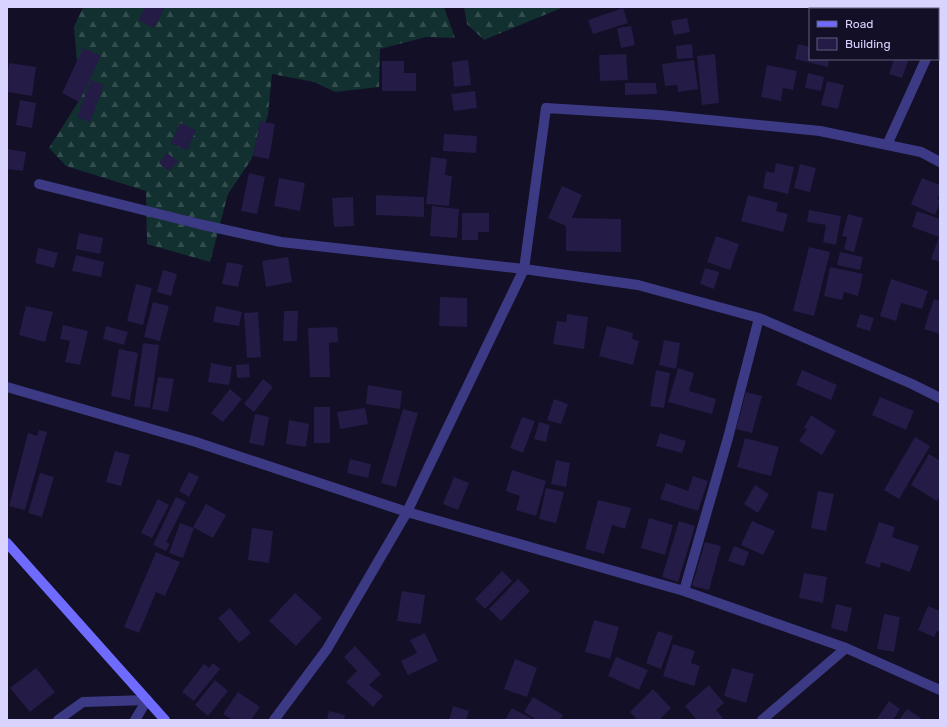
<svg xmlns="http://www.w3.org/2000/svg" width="947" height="727" viewBox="0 0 947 727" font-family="Rubik,sans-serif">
	<defs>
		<pattern id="forest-firs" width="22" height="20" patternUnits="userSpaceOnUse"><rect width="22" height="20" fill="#12302f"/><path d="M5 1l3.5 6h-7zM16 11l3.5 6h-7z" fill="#344d4e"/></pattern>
	</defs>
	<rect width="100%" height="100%" fill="#130f26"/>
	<!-- forest -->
	<path fill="url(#forest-firs)" d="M83 7H444L455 38 426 37 380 49 379 87 335 92 314 82 272 74 268 115 251 160 228 194 210 262 147 244 146 191 66 166 49 148 80 99 74 27Z
		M464 7H564L484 40 467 24Z"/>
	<!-- building -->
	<path fill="#241b47" d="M145 7H165L154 28 139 20Z
		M623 8 628 23 593 34 588 20Z
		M687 18 690 32 674 35 671 21Z
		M631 26 635 45 621 48 617 28Z
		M692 44 693 58 677 59 676 46Z
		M798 44 810 47V59H829L828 67 795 59Z
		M83 48 101 56 79 102 62 93Z
		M626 54 628 80 600 81 599 55Z
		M715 54 719 103 702 105 697 56Z
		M894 59H909L902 78 889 74Z
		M468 60 471 85 454 87 452 62Z
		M694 60 698 89 678 92 677 85 665 86 662 64Z
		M382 61H404V73H416V91H382Z
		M9 63 36 67 32 96 7 92V77Z
		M767 65 797 71 793 90 783 88 781 101 761 97Z
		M808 73 824 77 821 91 805 88Z
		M91 80 104 85 90 122 77 117Z
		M827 81 844 85 838 109 821 105Z
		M625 83H656L657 94 625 95Z
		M475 91 477 108 454 111 451 94Z
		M20 100 36 103 32 128 16 125Z
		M260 121 275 124 269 159 253 156Z
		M180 123 196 130 187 150 171 143Z
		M444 134 477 136 476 153 443 151Z
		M7 149 26 152 23 171 7 169Z
		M167 153 178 161 170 171 159 163Z
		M431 157 447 159 445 175 452 176 449 206 426 204Z
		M776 163 794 167 788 194 763 188 766 171 774 173Z
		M800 164 816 168 810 192 794 188Z
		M249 173 265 177 257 214 241 211Z
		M279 178 305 183 300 211 274 206Z
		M922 178 940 185V193L937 199 940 200V203L935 215 911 204Z
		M562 186 582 195 572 218 621 219V252L566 251V226L548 218Z
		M376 195 424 197V217L376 215Z
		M748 195 778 203 776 211 788 214 783 232 741 221Z
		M353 197 354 226 334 227 332 198Z
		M432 206 459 209 457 238 430 236Z
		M809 210 841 216 836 245 823 242 826 225 807 222Z
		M917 211 940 219V262L931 259 939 237 912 227Z
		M462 213H489V232H478V240H462Z
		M848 214 863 218 854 252 844 249 847 237 842 236Z
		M79 233 103 238 100 254 76 249Z
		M716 236 739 244 730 270 707 262Z
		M809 247 830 252 814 316 793 311Z
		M38 248 58 253 54 268 35 263Z
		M840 252 863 257 860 270 837 265Z
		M76 255 104 262 101 277 72 271Z
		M288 257 292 282 266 287 262 261Z
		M227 262 243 265 238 287 222 284Z
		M830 267 863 274 858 296 844 292 842 300 824 296Z
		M705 268 719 272 714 289 700 284Z
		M163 270 177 274 171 296 157 292Z
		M891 279 928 291 922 309 901 303 896 321 880 316Z
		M136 284 152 288 143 325 127 321Z
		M440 297 467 298V327L439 326Z
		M934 299 940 301V334L924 329Z
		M153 302 169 306 160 341 144 337Z
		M26 306 53 312 45 342 19 335Z
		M216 306 242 312 239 326 213 322Z
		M284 311H298L297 341H283Z
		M258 312 261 357 247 358 244 313Z
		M567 314 588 317 584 349 553 344 557 321 566 322Z
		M860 314 874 318 870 331 856 327Z
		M63 325 88 331 80 365 65 362 70 341 60 339Z
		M106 326 128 332 124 345 103 339Z
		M607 326 633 333 632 339 639 341 633 365 599 356Z
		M337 327 338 342 329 343 330 377H310L308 328Z
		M664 340 680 343 676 369 659 365Z
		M143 343 159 345 150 408 134 406Z
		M119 349 138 353 130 400 111 396Z
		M211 363 232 367 229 385 208 382Z
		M249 364 250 377 237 378 236 365Z
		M678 368 694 373 689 391 716 399 712 414 668 402Z
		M656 370 670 373 664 408 650 406Z
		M802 370 837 385 831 400 796 385Z
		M158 377 174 379 168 412 152 409Z
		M263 379 273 387 254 412 244 404Z
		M368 385 402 391 400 409 366 404Z
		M230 389 242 399 223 422 211 413Z
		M746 392 762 396 752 433 736 429Z
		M880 397 914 411 906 430 872 415Z
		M554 399 568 404 561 424 547 420Z
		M314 407H330V443H314Z
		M365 408 368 424 340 429 337 412Z
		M403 409 418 413 396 487 381 483Z
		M255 414 269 417 264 446 249 443Z
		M811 415 836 431 822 455 799 441 807 429 804 428Z
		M522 417 535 421 523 453 510 448Z
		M289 420 309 424 306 447 286 444Z
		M539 422 550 425 546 442 534 439Z
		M39 430 47 432 25 510 9 506 28 433 37 436Z
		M660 433 686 441 682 453 656 446Z
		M915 437 930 446 899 499 884 490Z
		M745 438 779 447 771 476 737 467Z
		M115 451 130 455 121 486 106 482Z
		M929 454 940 461V496L937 501 911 485Z
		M350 459 371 464 368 478 347 473Z
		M556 460 570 463 566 487 551 484Z
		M512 470 546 481 536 516 516 510 520 496 506 491Z
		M189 472 199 477 189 497 179 491Z
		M40 473 54 477 42 517 28 513Z
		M693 476 708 481 698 511 660 499 666 483 688 491Z
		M454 477 469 483 458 510 443 504Z
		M755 485 769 494 758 513 744 504Z
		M546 488 564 492 556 523 539 519Z
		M818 491 834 494 826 531 811 528Z
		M176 497 186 502 166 542 170 544 166 551 153 545Z
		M158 499 169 505 152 538 141 533Z
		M598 500 631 508 625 529 612 525 604 554 585 549Z
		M206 504 226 515 213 538 193 527Z
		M649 518 673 525 665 555 641 548Z
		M679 521 695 526 678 582 662 577Z
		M752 521 775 531 763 555 741 545Z
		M879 522 895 527 892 537 919 546 910 572 881 562 880 568 865 563Z
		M180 523 194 528 183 558 169 553Z
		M252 528 273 531 269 563 248 560Z
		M705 542 721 546 709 590 692 586Z
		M734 546 749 552 744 566 728 561Z
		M156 552 180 562 165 596 156 592 139 633 124 627Z
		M502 571 512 581 485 609 475 599Z
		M804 573 827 577 823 603 799 598Z
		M518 579 530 591 501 621 489 609Z
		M402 591 425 595 421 624 397 621Z
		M295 593 322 618 296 646 269 621Z
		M836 604 852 608 847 632 831 628Z
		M928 606 940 611V632L937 631 934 637 918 630Z
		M230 608 251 633 239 643 218 618Z
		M884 614 900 617 894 652 877 649Z
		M594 620 619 627 610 659 585 652Z
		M658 631 673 636 661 669 646 663Z
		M425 633 438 661 408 675 401 661 417 653 410 640Z
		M673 644 695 651 691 663 700 666 694 686 663 676Z
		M355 646 381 674 369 685 383 696 373 707 346 682 357 671 344 657Z
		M616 657 648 670 639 690 608 676Z
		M515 659 537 668 527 697 504 689Z
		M213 663 220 669 194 701 182 692 204 664 209 668Z
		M36 668 55 692 30 712 10 688Z
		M732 668 754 674 746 703 724 696Z
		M215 680 228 691 208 716 195 705Z
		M709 685 724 703 716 710 723 718 721 720H697L685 706Z
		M653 689 671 708 659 720H638L630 712Z
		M238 692 260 707 251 720H233L223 714Z
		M533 697 563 715 560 720H537L524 712Z
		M889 701 900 709 893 720H876Z
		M453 706 469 711 466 720H449Z
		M512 708 534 720H505Z
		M907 709 921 718 920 720H899Z
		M329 711 345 715 344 720H327Z"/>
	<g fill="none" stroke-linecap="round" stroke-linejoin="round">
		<!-- lane -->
		<path stroke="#3d3a85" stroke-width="10" d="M58 720 83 702 147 700"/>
		<!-- street -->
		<path stroke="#3d3a85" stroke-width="10" d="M938 44 940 42
			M887 145 926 59
			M39 184 199 224 281 242 524 269 638 285 759 318 912 384 940 398
			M7 387 196 442 407 512 684 591 846 648 940 690
			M684 591 728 438 759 318
			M135 720 147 700
			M274 720 327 649 407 512 524 269 546 108 659 115 820 131 921 152 940 162
			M762 720 846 648"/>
		<!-- secondary -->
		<path stroke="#6f6bff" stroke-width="10" d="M7 543 165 720"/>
	</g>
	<!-- border -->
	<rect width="947" height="727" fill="none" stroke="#d9d4ff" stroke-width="16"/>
	<!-- legend -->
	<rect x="809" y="8" width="130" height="52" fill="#130f26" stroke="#625e7d"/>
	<rect x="817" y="21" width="20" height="6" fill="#6f6bff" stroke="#625e7d"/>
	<text x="845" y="28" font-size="12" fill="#d9d4ff">Road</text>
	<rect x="817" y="38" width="20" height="12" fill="#241b47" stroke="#625e7d"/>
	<text x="845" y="48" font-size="12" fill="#d9d4ff">Building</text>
</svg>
